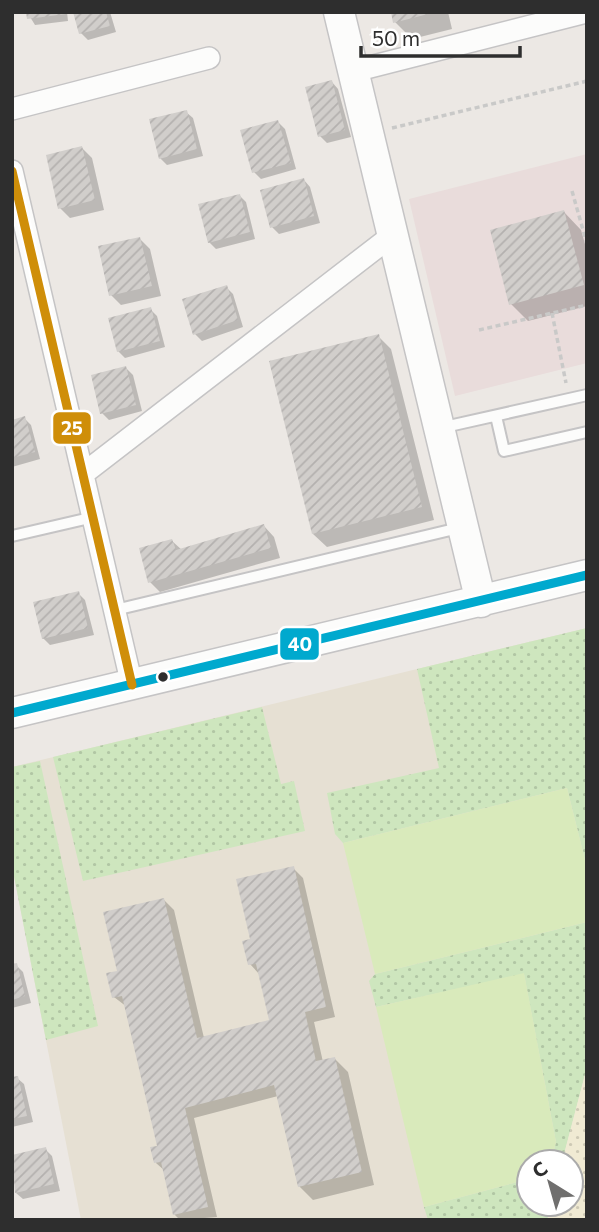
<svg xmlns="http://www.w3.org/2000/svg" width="599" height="1232" viewBox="0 0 599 1232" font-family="Commissioner,sans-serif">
	<defs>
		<pattern id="grass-dots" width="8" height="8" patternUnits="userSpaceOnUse" patternTransform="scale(1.75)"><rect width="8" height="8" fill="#cee6be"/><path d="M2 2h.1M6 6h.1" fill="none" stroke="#b1c6a4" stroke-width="1.8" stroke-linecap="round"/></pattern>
		<pattern id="sand-dots" width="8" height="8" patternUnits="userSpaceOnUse" patternTransform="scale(1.75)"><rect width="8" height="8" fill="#f0ead3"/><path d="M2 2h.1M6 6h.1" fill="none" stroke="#cec9b5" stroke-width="1.8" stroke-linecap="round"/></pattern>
		<pattern id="building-hatch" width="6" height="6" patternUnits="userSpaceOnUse" patternTransform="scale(1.75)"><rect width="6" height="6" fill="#d1cecb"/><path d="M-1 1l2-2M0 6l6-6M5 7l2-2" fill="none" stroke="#b4b1af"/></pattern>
	</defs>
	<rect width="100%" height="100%" fill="#ece8e4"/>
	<!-- education -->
	<path fill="#e6e0d3" d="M587 628V1067L562 1162H529V1204H552L547 1220H81L12 866V767Z"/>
	<!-- medical -->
	<path fill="#e9dcdb" d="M587 154V363L455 396 409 199Z"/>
	<!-- grass -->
	<path fill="url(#grass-dots)" d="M587 628V868L567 788 343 843 335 834 327 793 439 768 417 669Z
		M262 707 281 784 294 781 305 831 83 881 53 757Z
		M40 761 98 1026 46 1040 12 866V767Z
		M587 922V1067L562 1162H551L556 1142 524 974 376 1007 369 981 375 974Z
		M529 1179V1204H552L547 1220H428L424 1207Z"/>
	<!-- sand -->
	<path fill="url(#sand-dots)" d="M587 1067V1220H547L552 1204H571V1162H562Z"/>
	<!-- pitch -->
	<path fill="#d9eabb" d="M567 788 587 868V922L375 974 343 843Z
		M524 973 556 1142 551 1162H529V1179L424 1207 376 1007Z"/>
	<!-- shadow -->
	<path fill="#0003" d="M27 12H67L68 21 35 25Z
		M75 12H110L116 32 88 40 81 33Z
		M393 12H448L452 29 412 39 395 22Z
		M332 82 338 89 351 137 327 143 320 136Z
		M186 112 193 118 203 156 167 165 160 158Z
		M278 122 285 129 296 169 261 179 254 172Z
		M82 148 92 158 104 210 70 218 60 208Z
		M304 180 310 187 320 223 279 234 272 227Z
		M240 196 246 202 255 239 216 249 209 242Z
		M564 212 581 230 587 251V306L528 321 511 304Z
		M140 239 150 249 161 296 121 305 111 295Z
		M226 287 233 294 243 327 202 341 195 334Z
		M150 309 157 316 165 347 125 358 118 351Z
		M378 336 391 349 434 520 327 547 313 534Z
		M126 368 133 375 142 411 109 420 102 413Z
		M24 418 31 425 40 459 12 467V422Z
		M264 526 274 537 280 558 160 592 150 582 172 541 182 550Z
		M78 593 85 600 94 635 50 645 43 638Z
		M293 868 303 878 335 1017 314 1022 323 1062 335 1059 348 1072 374 1185 313 1200 299 1186 278 1096 194 1118 217 1217 180 1220 174 1214 165 1171 156 1163 159 1147 127 1007 114 997 119 972 164 900 174 910 204 1038 271 1022 260 975 250 964 252 941Z
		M16 965 23 972 31 1003 12 1008V966Z
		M17 1078 24 1084 33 1122 12 1127V1079Z
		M45 1149 52 1156 60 1191 23 1199 16 1193 12 1157Z"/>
	<!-- building -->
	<path fill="url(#building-hatch)" d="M26 12H65L66 14 27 19Z
		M73 12H106L110 26 79 34Z
		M391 12H432V13L393 23Z
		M332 80 345 130 318 137 305 87Z
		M187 110 197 149 159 159 149 119Z
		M278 120 291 163 252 173 240 130Z
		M82 146 95 200 58 209 46 155Z
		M304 178 314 216 270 228 260 190Z
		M240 194 250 232 208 243 198 204Z
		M564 210 584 285 509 305 490 230Z
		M140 237 152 286 109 296 98 246Z
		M227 285 238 320 193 335 182 299Z
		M151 307 160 341 117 352 108 318Z
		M379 334 422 507 312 534 269 361Z
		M126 366 136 405 100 414 91 375Z
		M25 416 35 452 12 458V420Z
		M264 524 271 548 148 583 139 548 172 539 176 550Z
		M79 591 88 628 42 639 33 602Z
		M294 866 326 1007 305 1012 316 1061 335 1057 362 1172 298 1187 274 1085 185 1108 208 1207 173 1215 161 1162 154 1163 150 1147 157 1146 122 996 112 998 106 973 117 971 103 912 164 898 197 1038 269 1020 256 964 248 965 242 941 250 939 236 879Z
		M17 963 25 996 12 1000V964Z
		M18 1076 27 1116 12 1119V1077Z
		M46 1147 54 1184 15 1193 12 1155Z"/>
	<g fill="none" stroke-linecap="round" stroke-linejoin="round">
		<!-- lane casing -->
		<g stroke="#c5c4c5" stroke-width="14">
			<path id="lane" d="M496 416 504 451 587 432
				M440 428 587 395
				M12 536 94 517
				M115 610 463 527"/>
		</g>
		<!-- street casing -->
		<g stroke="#c5c4c5" stroke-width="24">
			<path id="street" d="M354 71 586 12
				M12 109 209 58
				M12 171 132 685
				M83 474 394 234"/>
		</g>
		<!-- secondary casing -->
		<g stroke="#c5c4c5" stroke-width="33">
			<path id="secondary" d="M339 12 481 602
				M12 713 587 575"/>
		</g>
		<!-- path -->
		<path stroke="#c9c9c8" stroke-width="3.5" stroke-dasharray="5 3.5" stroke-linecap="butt" d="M392 128 587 81
			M572 191 587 244
			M552 313 566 383
			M479 330 587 305"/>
		<!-- lane -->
		<use href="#lane" stroke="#fcfcfb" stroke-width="10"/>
		<!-- street -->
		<use href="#street" stroke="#fcfcfb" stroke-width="21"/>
		<!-- secondary -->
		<use href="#secondary" stroke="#fcfcfb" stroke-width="30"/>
		<!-- bus-1 casing -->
		<g stroke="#fff" stroke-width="14">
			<path id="bus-1" d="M12 713 587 575"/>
		</g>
		<!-- bus-2 casing -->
		<g stroke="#fff" stroke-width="14">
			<path id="bus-2" d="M12 171 132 685"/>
		</g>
		<!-- bus-1 -->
		<use href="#bus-1" stroke="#00a9ce" stroke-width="9"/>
		<!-- bus-2 -->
		<use href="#bus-2" stroke="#cf8e09" stroke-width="9"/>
	</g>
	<!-- markers -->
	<circle fill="#2e2e2e" stroke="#fff" stroke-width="2.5" cx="163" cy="677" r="6"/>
	<g stroke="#fff" stroke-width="2.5">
		<rect x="52" y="411" width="40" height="34" rx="7" fill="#cf8e09"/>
		<rect x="279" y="627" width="41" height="34" rx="7" fill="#00a9ce"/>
	</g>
	<g font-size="19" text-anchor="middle" font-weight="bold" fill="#fff">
		<text x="72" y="435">25</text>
		<text x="300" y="651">40</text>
	</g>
	<!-- border -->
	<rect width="599" height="1232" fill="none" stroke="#2e2e2e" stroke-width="28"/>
	<!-- north arrow -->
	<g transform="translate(550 1183) rotate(323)"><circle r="33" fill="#ffffff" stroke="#ababab" stroke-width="2"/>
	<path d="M0-5L12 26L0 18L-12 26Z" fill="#706f6e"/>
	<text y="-10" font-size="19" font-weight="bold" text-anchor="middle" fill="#2e2e2e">С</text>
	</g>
	<!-- scale -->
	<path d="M361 46v10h159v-10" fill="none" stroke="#2e2e2e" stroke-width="3.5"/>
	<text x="372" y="46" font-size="21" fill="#2e2e2e" stroke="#ffffff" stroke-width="5" paint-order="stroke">50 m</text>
</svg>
